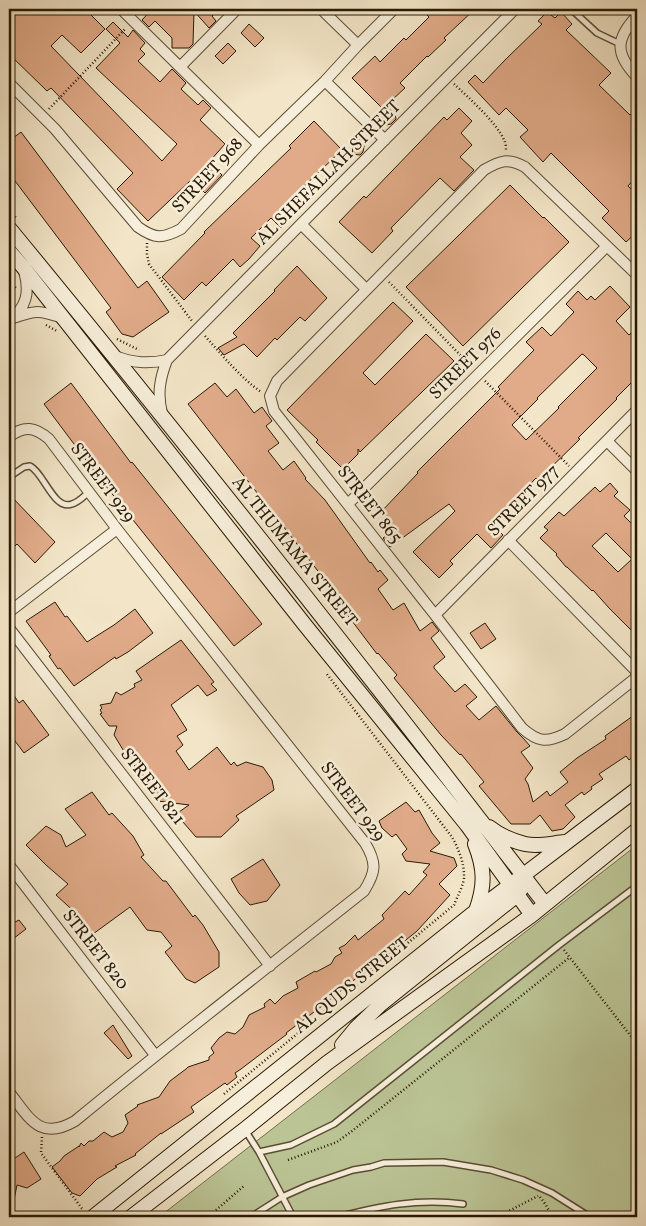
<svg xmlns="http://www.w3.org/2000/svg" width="646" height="1226" viewBox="0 0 646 1226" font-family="Vollkorn,serif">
	<rect width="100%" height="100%" fill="#f3e6c8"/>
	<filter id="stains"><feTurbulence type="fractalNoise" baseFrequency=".004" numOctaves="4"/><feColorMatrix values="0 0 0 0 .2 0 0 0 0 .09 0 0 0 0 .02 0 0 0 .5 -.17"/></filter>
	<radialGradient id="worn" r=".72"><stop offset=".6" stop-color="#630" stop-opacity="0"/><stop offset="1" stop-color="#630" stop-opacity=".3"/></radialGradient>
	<!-- green -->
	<path fill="#bbc495" stroke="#726f4c" d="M637 845V1217H159Z"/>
	<!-- building -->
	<path fill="#e1ab89" stroke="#291a04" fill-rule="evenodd" d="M9 9H98L91 15 105 29 81 53 62 35 51 46 162 161 177 144 96 68 120 43 106 29 113 22 128 37 133 30 145 43 140 49 145 54 138 61 160 82 172 69 186 83 181 89 198 105 203 100 211 108 200 120 225 144 209 162 222 175 205 193 193 181V182L191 180 148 221 117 189 133 173 51 88 47 91 9 54Z
		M152 9H220L212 16 216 21 209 28 194 11 193 44 189 48H172V38L155 21 149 27 142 20Z
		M421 9H475L444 38 446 40 428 57 427 56 400 83 405 88 392 100 396 119 391 124 380 126 374 120V117L388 114 352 78 375 56 380 62 404 38 406 40 429 17Z
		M547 12 555 18 561 12 572 24 566 30 611 73 599 85 630 115 637 108V176L628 186 637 195V232L626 242 602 218 609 211 551 153 543 162 520 137 528 130 506 108 499 115 468 82 475 75 483 83 506 59 542 24 538 21Z
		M249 24 264 38 255 47 241 33Z
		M228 43 236 51 223 64 215 56Z
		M459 108 472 121 461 133 472 145 460 157 474 170 454 191 440 178 391 228 393 231 372 253 339 222 364 196 366 198 444 117 447 120Z
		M314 121 342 150 278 211 288 221 281 228 271 218 251 238 260 246 249 259 240 267 233 259 206 286 202 282 184 300 162 277 205 233 204 232 291 148 289 146Z
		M21 132 138 288 147 281 169 312 133 337 122 334 106 312 111 308 9 173V141Z
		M354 139 365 141 363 152 360 155 352 154Z
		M510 185 543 218 544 217 569 242 463 346 406 287Z
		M297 266 327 298 305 321 300 317 277 340 275 338 257 357 244 344 224 355 218 348 237 337 233 333 275 291 274 290Z
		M610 286 630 307 616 321 629 335 637 327V377L616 398 617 399 578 438 580 439 538 480 536 478 514 501 516 502 493 525 503 535 491 548 477 534 450 561 453 564 439 578 413 552 455 511 449 504 390 547 383 538 395 529 380 513 418 473 417 472 500 389 498 387 534 350 526 342 542 327 551 336 574 312 566 304 578 291 587 300 591 296 595 300ZM582 354 584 355 597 368 558 407 559 408 526 440 512 425 538 399 537 398Z
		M393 302 413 321 363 373 375 385 426 334 454 361 360 452 358 449V454L343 469 316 442 318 440 287 410Z
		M71 383 131 463 132 462 262 624 234 646 101 480 44 404Z
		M215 383 227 397 236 389 254 413 262 407 272 421 266 426 279 443 268 451 283 470 294 461 306 478 305 479 325 500 370 563 371 562 378 572 380 570 388 580 378 589 393 610 404 603 420 631 432 622 439 631 431 638 445 657 434 666V668L455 692 465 684 477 697 466 706 479 720 496 706 517 732 524 739 530 746 521 752 533 768 525 779 528 784 533 802 547 791 550 796 568 782 560 772 577 758 606 739 605 736 637 713V753L629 760 626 756 599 774 603 779 591 787 592 789 584 795 582 792 565 805 575 817 563 829 552 831 540 815 530 824H511L479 786 484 782 461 754 460 755 441 735 394 678 397 675 378 653 377 654 346 613 349 611 188 404Z
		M610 483 618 492 614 496 630 510 624 516 637 529V623L631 630 609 608 593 590 592 591 567 567H566L556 555 557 554 540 538 548 530 544 527 559 512 564 516 595 487 600 492ZM606 533 632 559 618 572 592 546Z
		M9 494 55 542 35 563 17 544 9 552Z
		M55 602 65 617 67 616 87 642 114 625 135 609 153 633 128 652 116 659 115 657 74 686 60 668 58 669 49 656 51 655 26 621Z
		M485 623 496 639 481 649 470 633Z
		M181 640 214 682 211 684 217 690 207 696 198 685 171 705 187 730 177 736 183 745 176 751 189 770 217 747 231 765 234 762 237 766 246 762 263 767 272 780 274 790 236 816 239 820 221 837H196L176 814 189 805 158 801 144 776 143 777 125 753 114 735 117 726H109L100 714 102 713 100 710 102 708 100 705 111 703 116 692 121 695 135 687 134 684 142 680 136 671Z
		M9 688 19 703 23 700 49 735 24 753 9 733Z
		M92 792 109 815 112 813 133 836 144 855 141 857 163 881H166L193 917 195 915 203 925 219 952V967L195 983 186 979 165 952 172 946 161 932 147 930 130 907 93 934 77 917 79 916 56 895 68 884 46 865 26 845 46 826 61 835 66 847 86 835 65 809Z
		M406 802 415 812 419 810 432 833 440 843 430 851 454 858 457 866 439 884 450 895 417 931 369 970 348 984V985L330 1000 286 1033 287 1034 241 1069 235 1073 237 1077 227 1085 225 1083 191 1107 194 1112 161 1134V1133L135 1154 136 1155 115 1166 117 1167 97 1179 80 1196 72 1193 52 1167 60 1161 64 1156 79 1146V1147L81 1143 84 1146 89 1141H93L104 1132 112 1137 123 1132 128 1123 125 1115 138 1106 137 1105 159 1097 170 1081 186 1069 188 1067 209 1060V1057L214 1053 211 1048 219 1038 227 1032 235 1034 243 1027 249 1015 265 1007 264 1004 270 999 275 1004 283 996 298 988 296 982 315 971 316 972 331 964 335 957 342 953 339 948 345 945 355 935 358 940 384 919 382 915 405 891 409 895 427 875 423 872 430 864 406 861 402 854 407 849 396 834 392 837 382 828 379 821Z
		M263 859 280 885 267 901 250 905 239 893 231 879Z
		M19 920 26 929 9 942V925Z
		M113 1025 132 1056 128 1059 104 1033Z
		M24 1152 41 1179 27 1188 17 1185 13 1205 9 1204V1162Z"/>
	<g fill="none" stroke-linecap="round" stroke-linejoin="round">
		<!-- lane casing -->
		<g stroke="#5c4d35" stroke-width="8">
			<path id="lane" d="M571 9 597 33 620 44
				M9 477 24 467 30 466C44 473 54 511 72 504 79 502 84 496 89 492
				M245 1130 259 1152 293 1217
				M259 1152 291 1145 334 1124 559 945 637 886
				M251 1217 282 1197 309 1185 353 1170 371 1167 384 1163 443 1162 491 1170 523 1180 552 1193 590 1217
				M337 1217C380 1206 418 1198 463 1204"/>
		</g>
		<!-- street casing -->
		<g stroke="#5c4d35" stroke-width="12">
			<path id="street" d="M121 9 259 145
				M321 9 358 45
				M637 16C615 39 615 54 637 77
				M180 67 237 9
				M325 81 385 140
				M9 83 55 129 138 227C155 239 162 239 181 229L259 145 325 81 358 45 394 9
				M301 224 366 289
				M637 275 525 167C508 158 501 160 484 170L277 381 270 396 274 411 435 615 522 728C538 742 546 743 565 734L637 677
				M13 318C36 310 39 310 63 318
				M9 321C27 307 30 292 24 271
				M115 356C133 363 148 364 167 360
				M162 413C157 394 160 378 167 360L301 224 515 9
				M9 437C24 425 35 427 49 439L117 529 365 843C377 863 376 872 364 891 267 968 170 1043 75 1121 39 1142 29 1117 9 1092
				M607 441 637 471
				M348 504 607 246
				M508 540 637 672
				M9 612 117 529
				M435 615 637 410
				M9 628 270 966
				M9 865 155 1055"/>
		</g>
		<!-- secondary casing -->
		<g stroke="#291a04" stroke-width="16">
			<path id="secondary" d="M9 228C192 450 370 676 545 904
				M9 251 23 267 305 625 467 825 532 915
				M489 827C499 835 513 841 525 844 538 847 553 843 565 842
				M475 844C485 869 485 886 476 911
				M342 1045 356 1028 381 1004 517 895 521 889
				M93 1217 476 911 637 789
				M131 1217 245 1129 327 1063 532 915 637 830"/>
		</g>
		<!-- path -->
		<path stroke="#291a04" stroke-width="2.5" stroke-dasharray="1 2.5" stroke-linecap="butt" d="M454 84C468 97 497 123 504 140 506 143 506 148 506 151
			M49 109 126 28
			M9 208 16 218
			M147 243V254L149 264 192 321
			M9 271 13 285 16 288
			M389 282 471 366
			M46 325 57 331
			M205 336C223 356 240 377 261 392
			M117 339 139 350
			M485 381 569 466
			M564 950 637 1044
			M224 1094 454 905C457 897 465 883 464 875 464 862 458 848 452 837L326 673
			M42 1137 41 1153 83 1210
			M288 1160 337 1142 352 1131 570 957
			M540 1197 546 1205 552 1217
			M9 1216 10 1217
			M74 1217 82 1210
			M208 1217 245 1185
			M497 1217 538 1196"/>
		<!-- lane -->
		<use href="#lane" stroke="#f7efdb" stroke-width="5"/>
		<!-- street -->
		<use href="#street" stroke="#f7efdb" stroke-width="10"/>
		<!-- secondary -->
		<use href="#secondary" stroke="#f7efdb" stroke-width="14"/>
	</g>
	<g text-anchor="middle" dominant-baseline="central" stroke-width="5" stroke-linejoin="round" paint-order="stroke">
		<!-- street labels -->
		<g font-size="18" fill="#291a04" stroke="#f7efdb">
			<text transform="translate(329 173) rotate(-45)">AL SHEFALLAH STREET</text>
			<text transform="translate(208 176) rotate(-47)">STREET 968</text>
			<text transform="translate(466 364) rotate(-45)">STREET 976</text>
			<text transform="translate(102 483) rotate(53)">STREET 929</text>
			<text transform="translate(524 501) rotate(-45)">STREET 977</text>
			<text transform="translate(369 505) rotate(52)">STREET 865</text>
			<text transform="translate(294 552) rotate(51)">AL THUMAMA STREET</text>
			<text transform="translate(152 787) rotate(52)">STREET 821</text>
			<text transform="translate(352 802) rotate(53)">STREET 929</text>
			<text transform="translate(95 950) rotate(52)">STREET 820</text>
			<text transform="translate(352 986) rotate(-39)">AL QUDS STREET</text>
		</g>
	</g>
	<!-- margin -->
	<rect width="646" height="1226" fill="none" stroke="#f3e6c8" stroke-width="30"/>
	<rect x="10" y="10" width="626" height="1206" fill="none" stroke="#291a04" stroke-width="2.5"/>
	<rect x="15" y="15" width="616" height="1196" fill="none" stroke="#291a04"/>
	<rect width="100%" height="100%" filter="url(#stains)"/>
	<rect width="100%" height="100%" fill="url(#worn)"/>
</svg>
